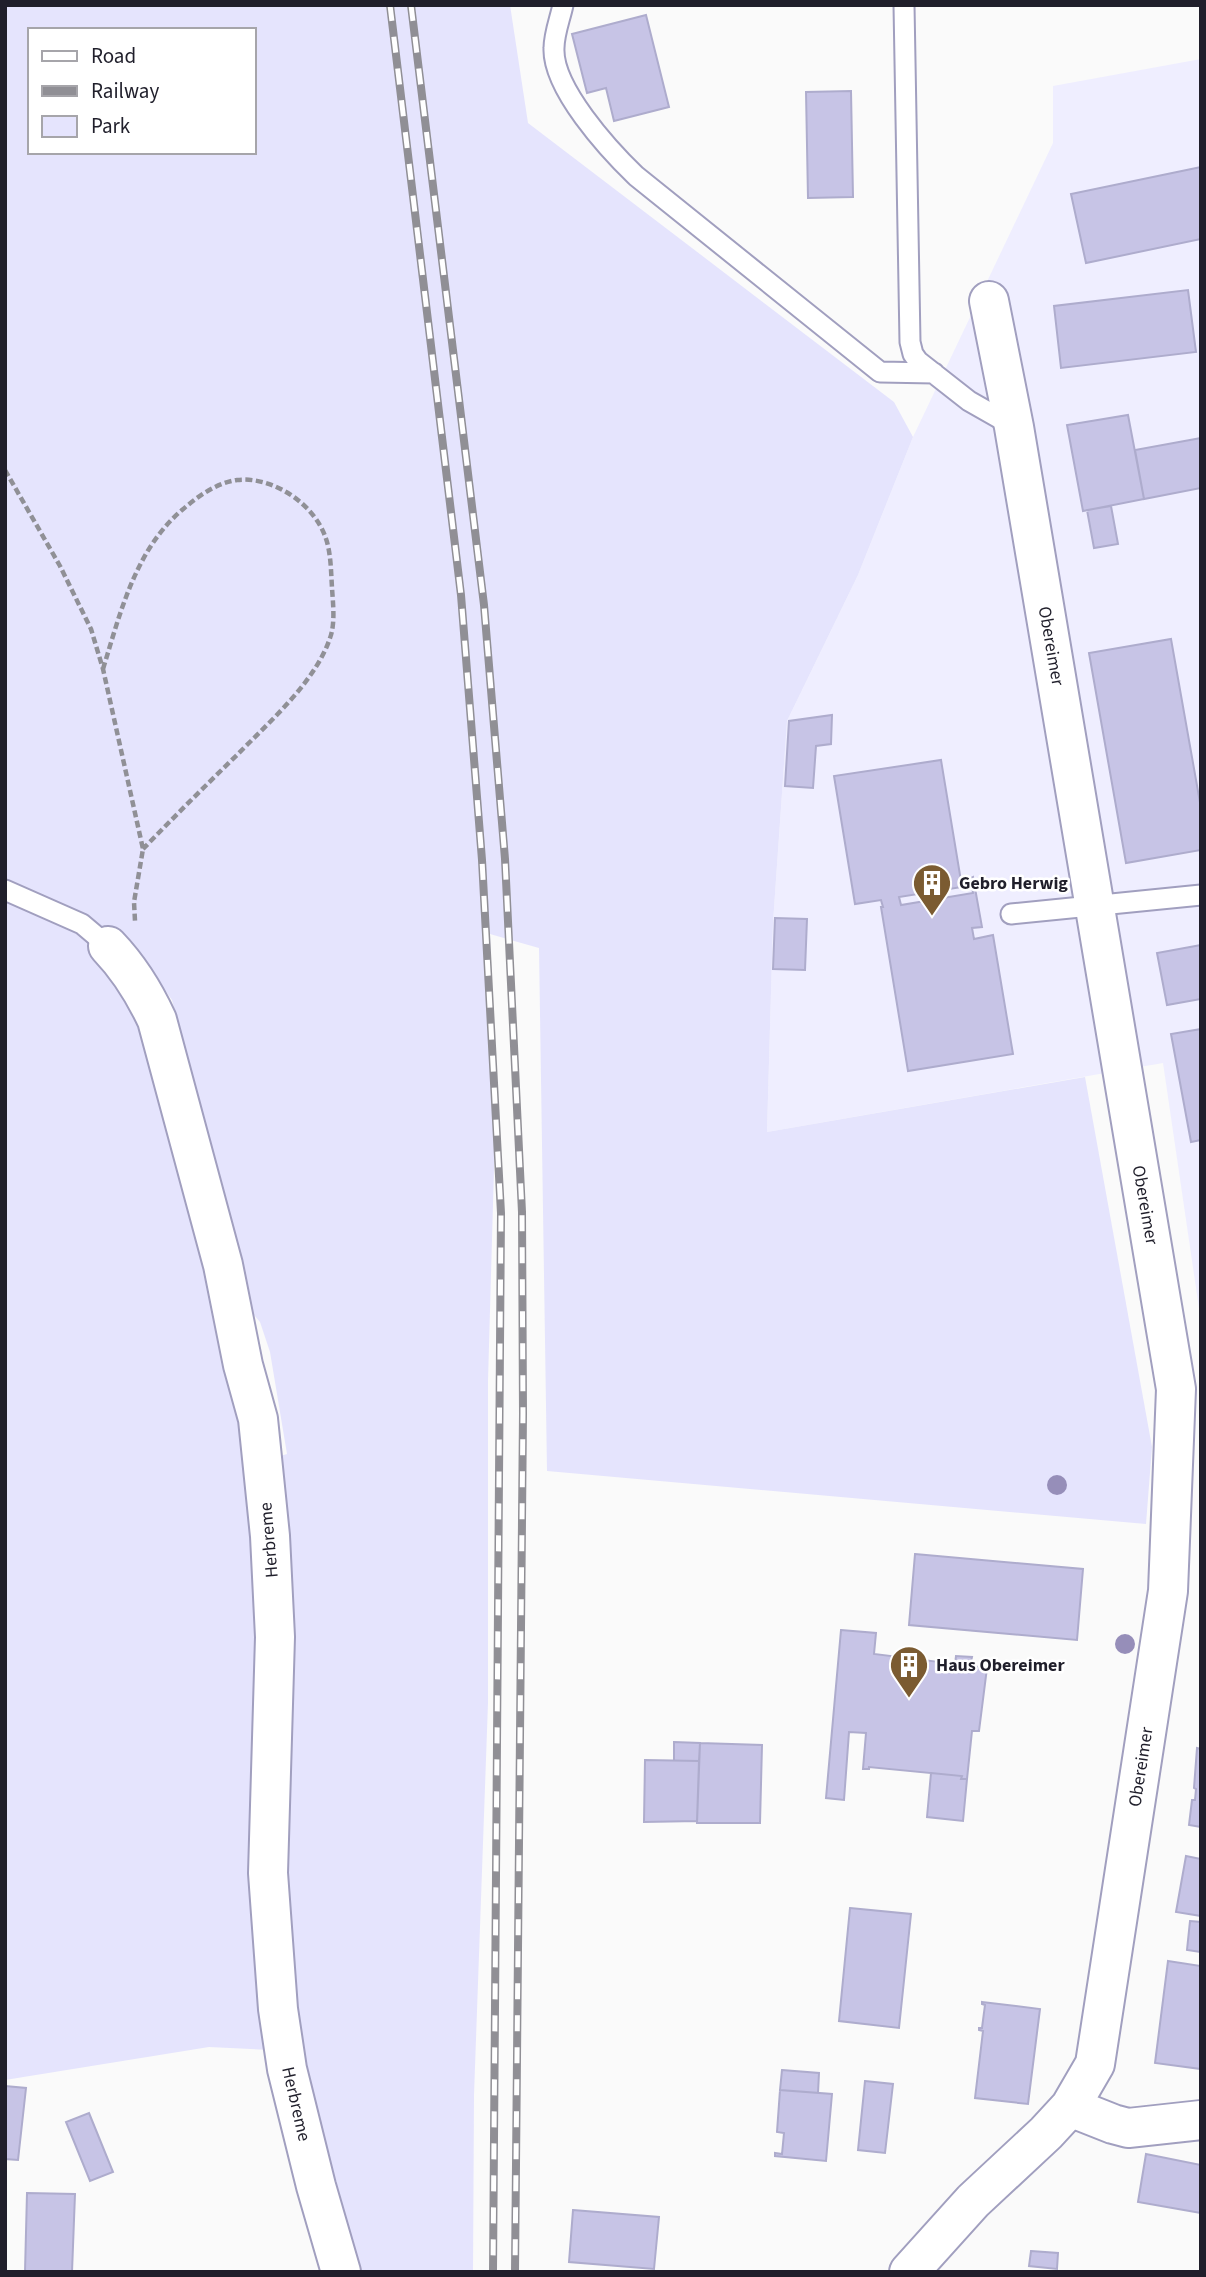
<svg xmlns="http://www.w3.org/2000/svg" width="1206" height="2277" viewBox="0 0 1206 2277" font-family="'Source Sans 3',sans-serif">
	<rect width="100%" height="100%" fill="#fafafa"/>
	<!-- built -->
	<path fill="#efeeff" d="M1201 59V1322L1163 1063 767 1132 773 923 787 721 858 575 913 437 1053 143V86Z"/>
	<!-- green -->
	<path fill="#e5e4fd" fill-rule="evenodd" d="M5 5H510L528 123 894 402 913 437 858 575 787 721 773 923 767 1132 1085 1077 1152 1447 1146 1524 547 1471 539 948 490 934 496 1098 488 1381V1703L474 2095 473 2272H354L310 2094 290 1970 285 1845 277 1457 287 1454 270 1352 260 1322 248 1308 235 1242 172 1000 119 927 215 1289 251 1486 256 1580 253 1897 271 2050 209 2047 5 2080ZM30 30H254V152H30Z"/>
	<!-- building -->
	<path fill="#c7c4e6" stroke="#aeaccd" stroke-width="2" d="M646 15 669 107 614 121 606 88 587 93 572 34Z
		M851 91 853 197 808 198 806 92Z
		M1201 167V239L1086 263 1071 194Z
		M1188 290 1196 352 1061 368 1054 306Z
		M1128 415 1144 499 1083 511 1067 425Z
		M1201 438V488L1144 499 1135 450Z
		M1111 506 1118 544 1094 548 1087 510Z
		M1171 639 1201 808V850L1126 863 1089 653Z
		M832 715 831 744 816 746 813 788 785 786 789 721Z
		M941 760 962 887 899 897 901 905 973 893 971 878 973 877 982 927 972 928 974 939 993 935 1013 1054 908 1071 881 907H883L881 900 855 904 834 776Z
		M775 918 807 919 805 970 773 969Z
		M1201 945V999L1167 1005 1157 953Z
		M1201 1029V1140L1191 1142 1171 1034Z
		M915 1554 1083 1569 1077 1640 909 1625Z
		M841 1630 876 1633 874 1654 955 1664 956 1656 972 1657 970 1666 987 1668 979 1731H972L967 1779H961L962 1776 869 1767V1769H863L866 1733 849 1732 844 1800 826 1798Z
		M674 1742 700 1743 699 1761H674Z
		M700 1743 762 1745 760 1823H697Z
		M1197 1748 1201 1749V1827L1189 1825 1192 1800H1195L1196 1789 1194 1788Z
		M645 1760 699 1761 697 1821 644 1822Z
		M931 1773 962 1776 961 1779H967L963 1821 927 1817Z
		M1186 1856 1201 1859V1916L1176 1912Z
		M850 1908 911 1914 899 2028 839 2021Z
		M1190 1921 1201 1922V1952L1187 1950Z
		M1168 1961 1201 1966V2069L1155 2063Z
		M982 2002 1040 2009 1028 2104 975 2098 983 2031 979 2030V2028H982L985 2005 982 2004Z
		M782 2070 819 2073 818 2093 780 2090Z
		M865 2081 893 2084 885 2153 858 2150Z
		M5 2086 26 2088 18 2160 5 2159Z
		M780 2090 832 2094 826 2161 775 2156V2153L782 2154 784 2133 777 2132Z
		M89 2113 113 2172 90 2181 66 2122Z
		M1146 2154 1201 2165V2213L1138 2202Z
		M27 2193 75 2194 72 2272H25Z
		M573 2210 659 2217 654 2269 569 2262Z
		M1031 2251 1058 2253 1057 2269 1029 2266Z"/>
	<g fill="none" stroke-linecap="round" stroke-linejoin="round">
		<!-- lane casing -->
		<g stroke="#a19fbf" stroke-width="23">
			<path id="lane" d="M563 5C560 19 554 34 554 48 552 88 609 150 636 176L880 372 934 373
				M904 5 910 342 913 354 918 361 969 401 1013 426
				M5 890 82 924 108 946
				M1011 914 1201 895"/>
		</g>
		<!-- street casing -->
		<g stroke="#a19fbf" stroke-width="42">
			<path id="street" d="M108 946C130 969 144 992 157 1020L223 1265 243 1365 258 1419 270 1536 275 1637 268 1873 278 2009 287 2069 316 2186 341 2272
				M1070 2107 1113 2124 1128 2128 1201 2120
				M909 2272 973 2201 1046 2133 1070 2107 1095 2064 1168 1591 1176 1389 1014 427 989 301"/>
		</g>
		<!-- path -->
		<path stroke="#909096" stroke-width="4.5" stroke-dasharray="7 3.5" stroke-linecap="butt" d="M5 470 60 566 91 629 103 669 143 849 134 902 135 921
			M103 669C120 614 135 550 182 510 197 497 216 483 237 480 272 476 313 503 325 536 331 551 331 572 332 588 333 603 335 621 331 635 317 681 269 722 237 755 205 786 174 817 143 849"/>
		<!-- lane -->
		<use href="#lane" stroke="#fff" stroke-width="19"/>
		<!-- street -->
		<use href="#street" stroke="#fff" stroke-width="38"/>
		<!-- rail casing -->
		<g stroke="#908f95" stroke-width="8">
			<path id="rail" d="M390 5 461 595 482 860 501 1213 493 2272
				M411 5 484 605 505 859 522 1212 523 1413 515 2272"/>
		</g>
		<!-- rail -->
		<use href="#rail" stroke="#fff" stroke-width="5" stroke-dasharray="16" stroke-linecap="butt"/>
	</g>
	<!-- trees -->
	<g fill="#968eb9">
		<circle cx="1057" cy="1485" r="10"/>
		<circle cx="1125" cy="1644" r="10"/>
	</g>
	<!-- icons -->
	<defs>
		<g id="building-pin" transform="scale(2.0125)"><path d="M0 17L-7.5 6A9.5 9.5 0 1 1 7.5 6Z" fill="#7b5b31" stroke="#fff"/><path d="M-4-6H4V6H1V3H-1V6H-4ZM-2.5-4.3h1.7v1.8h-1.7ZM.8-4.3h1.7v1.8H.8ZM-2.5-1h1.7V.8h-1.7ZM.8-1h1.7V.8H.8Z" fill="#fff"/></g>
	</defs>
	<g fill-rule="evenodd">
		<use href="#building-pin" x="932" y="883"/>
		<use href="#building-pin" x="909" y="1665"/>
	</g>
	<g text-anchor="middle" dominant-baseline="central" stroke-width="5" stroke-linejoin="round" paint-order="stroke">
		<!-- street labels -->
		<g font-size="18" fill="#201f2b" stroke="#fff">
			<text transform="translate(1051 646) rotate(80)">Obereimer</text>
			<text transform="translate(1145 1205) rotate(80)">Obereimer</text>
			<text transform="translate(269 1540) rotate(-95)">Herbreme</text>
			<text transform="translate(1141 1767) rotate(-81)">Obereimer</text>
			<text transform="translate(296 2104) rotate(77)">Herbreme</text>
		</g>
		<!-- poi labels -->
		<g font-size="18" font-weight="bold" fill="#201f2b" stroke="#fff" text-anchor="start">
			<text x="959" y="883">Gebro Herwig</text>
			<text x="936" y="1665">Haus Obereimer</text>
		</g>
	</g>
	<!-- border -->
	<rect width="1206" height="2277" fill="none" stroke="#201f2b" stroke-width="14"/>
	<!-- legend -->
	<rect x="28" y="28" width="228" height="126" fill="#ffffff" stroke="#a6a5aa" stroke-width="2"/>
	<rect x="42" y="51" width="35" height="10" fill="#ffffff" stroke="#a6a5aa" stroke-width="2"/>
	<text x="91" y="63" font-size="21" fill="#201f2b">Road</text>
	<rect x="42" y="86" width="35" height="10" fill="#908f95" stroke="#a6a5aa" stroke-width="2"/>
	<text x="91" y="98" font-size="21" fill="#201f2b">Railway</text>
	<rect x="42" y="116" width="35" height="21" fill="#e5e4fd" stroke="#a6a5aa" stroke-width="2"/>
	<text x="91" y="133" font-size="21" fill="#201f2b">Park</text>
</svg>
